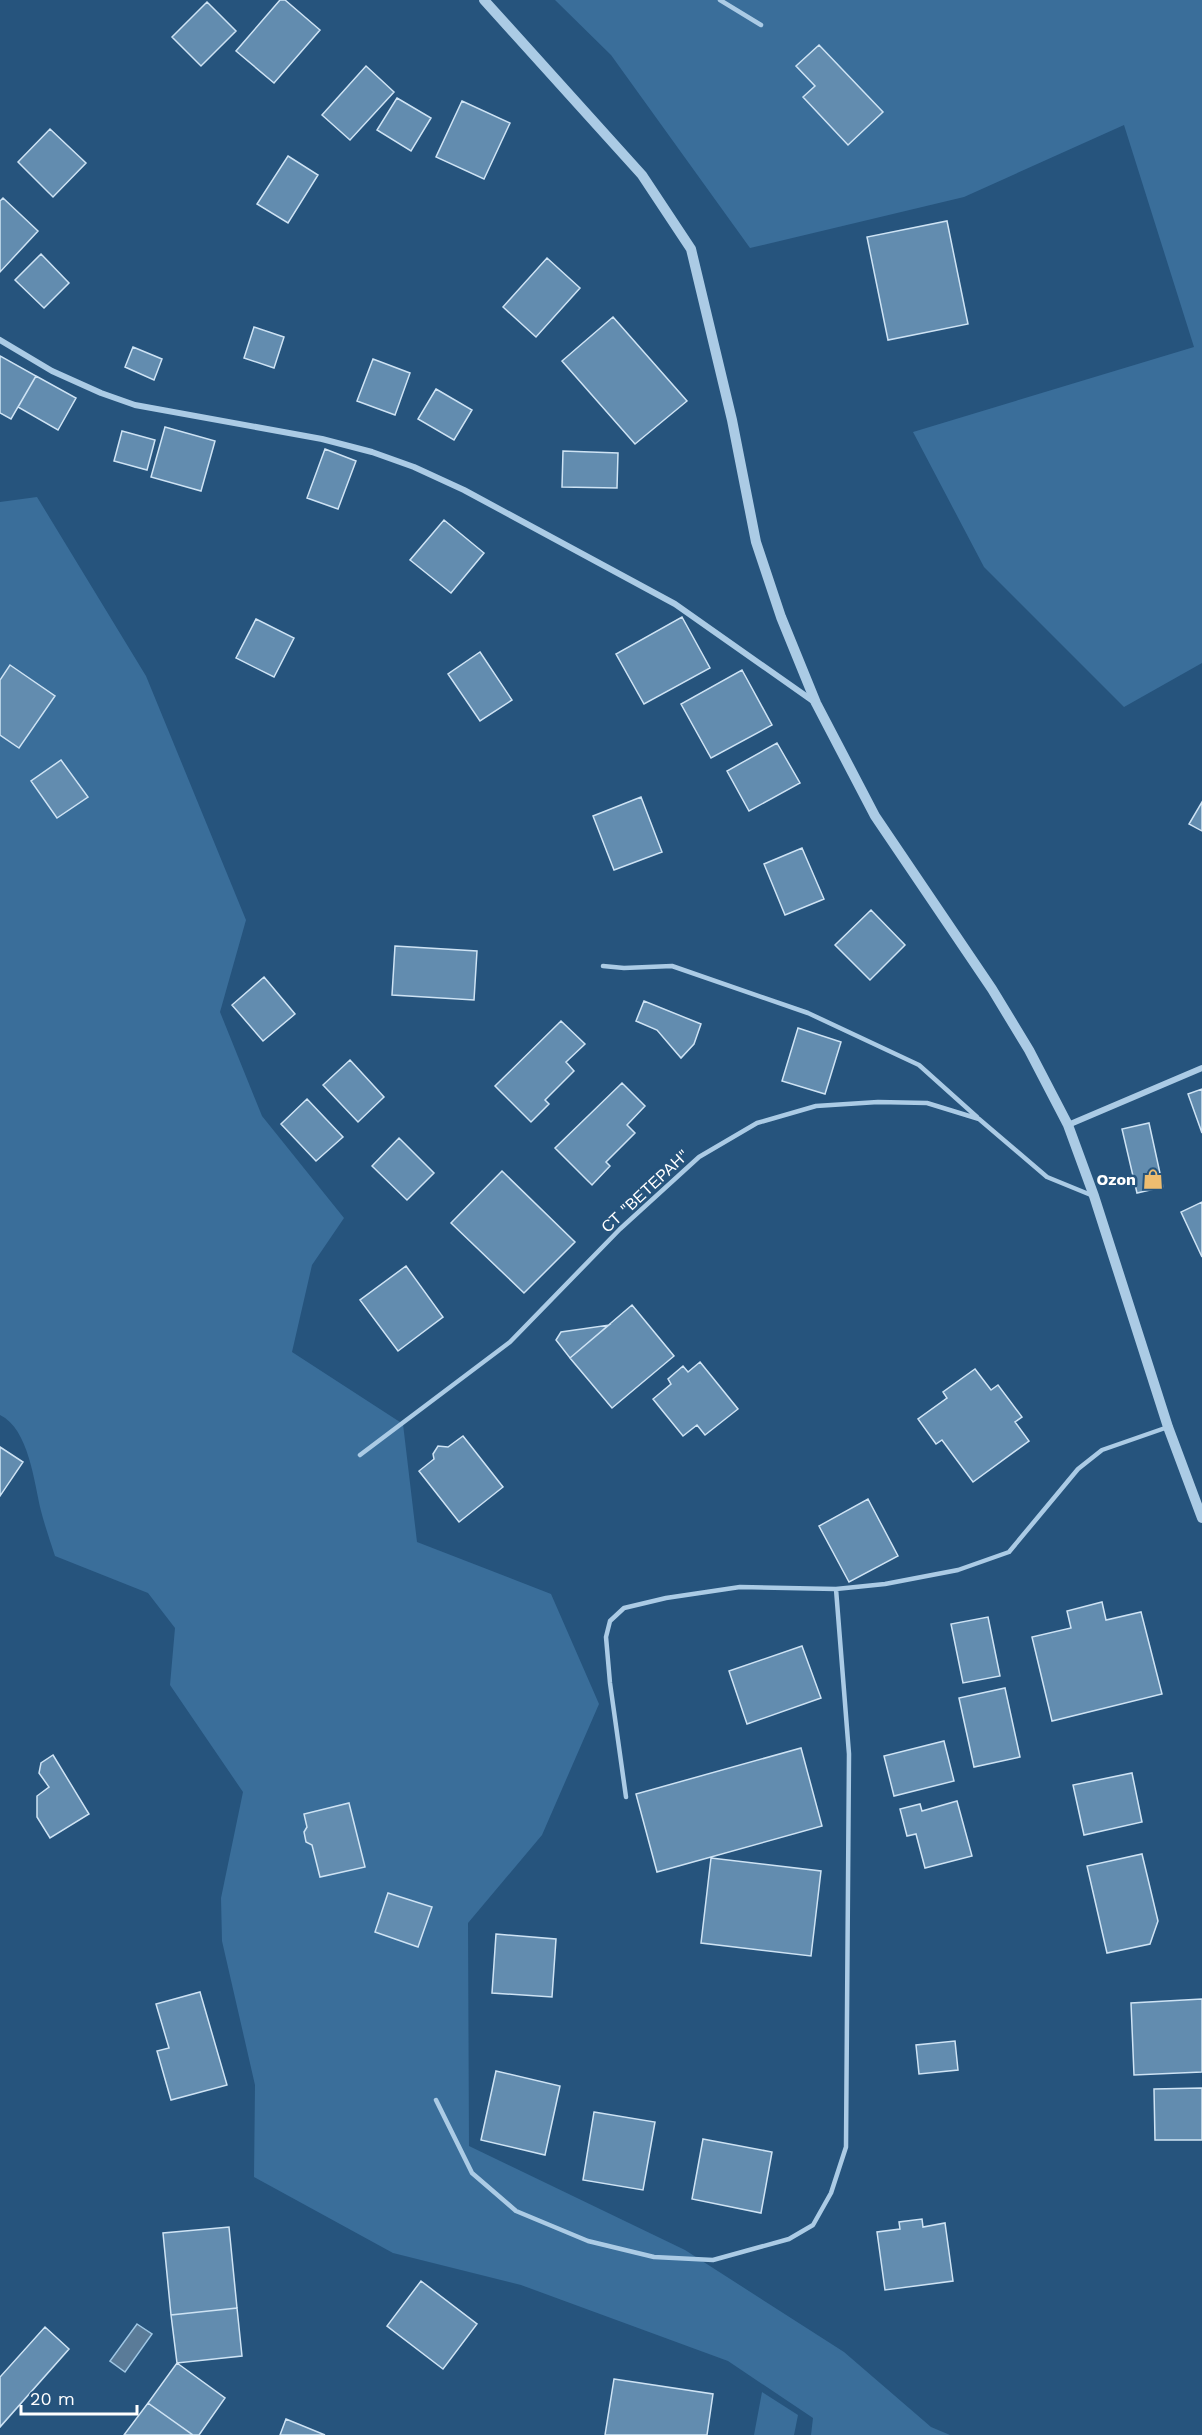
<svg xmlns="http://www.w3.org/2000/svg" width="1202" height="2435" viewBox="0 0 1202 2435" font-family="'Work Sans',sans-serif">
	<rect width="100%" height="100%" fill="#26547d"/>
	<!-- green -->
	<path fill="#3a6e9a" d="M555 0H1202V663L1124 707 984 567 913 432 1194 347 1124 125 964 197 750 248 611 55Z
		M37 497 146 676 246 920 220 1012 262 1116 344 1218 312 1265 292 1352 403 1424 417 1542 551 1594 599 1704 542 1835 468 1923 469 2146 685 2250 844 2352 931 2427 950 2435H811L813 2418 728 2361 521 2285 393 2253 254 2177 255 2085 222 1941 221 1898 243 1792 170 1685 175 1628 148 1593 55 1556C50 1541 45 1526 41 1511 34 1482 29 1429 0 1415V502Z
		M762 2392 798 2415 794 2435H754Z"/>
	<!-- water -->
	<path fill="#5a7b98" stroke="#9fc7e5" stroke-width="1.5" d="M137 2324 152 2334 125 2372 110 2361Z"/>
	<!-- building -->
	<path fill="#628caf" stroke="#cee3f4" stroke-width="1.5" d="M280 0H285L320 30 274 83 236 51Z
		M207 2 236 31 201 66 172 37Z
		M819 45 883 112 848 145 803 97 815 86 796 66Z
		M366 66 394 92 350 140 322 115Z
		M397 98 431 118 411 151 377 130Z
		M462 101 510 123 484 179 436 157Z
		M50 129 86 163 53 197 18 162Z
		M288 156 318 175 288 223 257 204Z
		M3 198 38 231 0 272V201Z
		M947 221 968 324 888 340 867 237Z
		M41 254 69 283 44 308 15 280Z
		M547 258 580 288 536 337 503 307Z
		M613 317 687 401 635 444 562 361Z
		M254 327 284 337 274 368 244 358Z
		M133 347 162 359 154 380 125 367Z
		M0 356 36 376 11 419 0 413Z
		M373 359 410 373 395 415 357 401Z
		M36 376 76 398 58 430 18 407Z
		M436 389 472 410 454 440 418 419Z
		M165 427 215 441 201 491 151 477Z
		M122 431 155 440 147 470 114 461Z
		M325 449 356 461 338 509 307 498Z
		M563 451 618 453 617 488 562 487Z
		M444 520 484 553 451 593 410 560Z
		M682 617 710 668 644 704 616 654Z
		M256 619 294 638 274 677 236 658Z
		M480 652 512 700 480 721 448 674Z
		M10 665 55 696 19 748 0 735V680Z
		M742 670 772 725 711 758 681 704Z
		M777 743 800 783 749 811 727 771Z
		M61 760 88 797 57 818 31 781Z
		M641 797 662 852 614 870 593 816Z
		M1202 802V831L1189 824Z
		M802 848 824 899 785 915 764 864Z
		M871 910 905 945 870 980 835 945Z
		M395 946 477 951 474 1000 392 995Z
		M264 977 295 1014 263 1041 232 1005Z
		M644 1001 701 1024 694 1044 681 1058 657 1030 636 1021Z
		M561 1021 585 1044 566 1062 574 1071 545 1100 549 1104 531 1122 495 1086Z
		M798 1028 841 1042 825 1094 782 1081Z
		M350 1060 384 1097 358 1122 323 1085Z
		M622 1083 645 1106 627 1125 635 1133 606 1162 610 1166 592 1185 555 1148Z
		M1202 1089V1133L1188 1094Z
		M307 1099 343 1137 316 1161 281 1124Z
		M1149 1123 1163 1187 1137 1193 1122 1129Z
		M399 1138 434 1173 407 1200 372 1166Z
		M502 1171 575 1242 524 1293 451 1223Z
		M1202 1202V1257L1181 1212Z
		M406 1266 443 1317 398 1351 360 1300Z
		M632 1305 674 1356 612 1408 570 1358Z
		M609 1325 570 1358 556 1340 561 1332Z
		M700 1362 738 1409 705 1435 697 1425 683 1436 653 1399 671 1384 668 1379 683 1366 688 1372Z
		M975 1369 991 1390 998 1385 1022 1417 1015 1422 1029 1441 973 1482 942 1440 936 1444 918 1419 947 1398 943 1392Z
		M463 1436 503 1487 459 1522 419 1471 434 1459 433 1454 438 1446 448 1447Z
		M0 1447 23 1462 0 1496Z
		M868 1499 898 1556 849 1582 819 1526Z
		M1102 1602 1106 1620 1141 1612 1162 1694 1052 1721 1032 1637 1071 1628 1067 1611Z
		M988 1617 1000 1676 963 1683 951 1624Z
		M802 1646 821 1698 747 1724 729 1671Z
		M1005 1688 1020 1757 974 1767 959 1698Z
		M944 1741 954 1781 894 1796 884 1756Z
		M801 1748 822 1826 657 1872 636 1794Z
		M53 1755 89 1814 50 1838 37 1817V1796L49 1787 39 1773 41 1763Z
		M1132 1773 1142 1822 1084 1835 1073 1785Z
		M957 1801 972 1856 925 1868 916 1834 907 1836 900 1809 920 1804 922 1811Z
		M349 1803 365 1867 320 1877 312 1845 306 1842 304 1832 307 1827 304 1814Z
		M1142 1854 1158 1921 1150 1944 1107 1953 1087 1866Z
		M711 1858 821 1871 811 1956 701 1943Z
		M388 1893 432 1907 418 1947 375 1932Z
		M496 1934 556 1939 552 1997 492 1993Z
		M200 1992 227 2085 171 2100 157 2051 169 2048 156 2004Z
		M1202 1999V2072L1134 2075 1131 2003Z
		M955 2041 958 2070 919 2074 916 2045Z
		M496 2071 560 2086 545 2155 481 2140Z
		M1202 2088V2140H1155L1154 2089Z
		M594 2112 655 2122 643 2190 583 2180Z
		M703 2139 772 2152 761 2213 692 2199Z
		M922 2219 923 2227 945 2223 953 2281 885 2290 877 2232 900 2229 899 2222Z
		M229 2227 237 2308 171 2315 163 2233Z
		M421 2281 477 2324 443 2369 387 2326Z
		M237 2308 242 2356 177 2363 171 2315Z
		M45 2327 69 2349 0 2427V2377Z
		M177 2363 225 2398 199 2435H193L148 2403Z
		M614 2379 713 2394 707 2435H605Z
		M148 2403 193 2435H124Z
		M286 2419 325 2435H280Z"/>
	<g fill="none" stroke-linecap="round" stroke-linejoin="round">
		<!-- service -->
		<path stroke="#abcbe5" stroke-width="4.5" d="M720 0 761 25
			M603 966 624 968 672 966 808 1013 919 1065 977 1117
			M360 1455 510 1342 620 1229 699 1157 757 1123 816 1106 878 1102 927 1103 979 1119 1047 1177 1091 1195
			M626 1797 610 1683 606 1637 610 1621 624 1608 666 1598 740 1587 836 1589
			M436 2100 472 2173 516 2211 588 2241 654 2257 713 2260 789 2239 813 2225 831 2193 846 2147 849 1754 836 1589 885 1584 958 1570 1009 1552 1078 1469 1102 1450 1168 1427"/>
		<!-- minor -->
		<path stroke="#abcbe5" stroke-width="6" d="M0 340 52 371 101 393 135 405 322 439 372 452 414 467 464 490 675 604 813 701
			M1068 1125 1202 1068"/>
		<!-- tertiary -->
		<path stroke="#abcbe5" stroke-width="10" d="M484 0 642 175 691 249 732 420 756 542 781 617 816 703 875 816 992 989 1029 1050 1068 1125 1094 1196 1168 1427 1202 1518"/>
	</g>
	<!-- icons -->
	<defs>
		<g id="shop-bare" transform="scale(1.62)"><path d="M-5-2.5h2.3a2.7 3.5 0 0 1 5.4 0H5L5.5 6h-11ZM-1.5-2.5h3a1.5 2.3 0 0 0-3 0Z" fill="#eebd70" stroke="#26547d" stroke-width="2.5" paint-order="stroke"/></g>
	</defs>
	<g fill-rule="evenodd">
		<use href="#shop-bare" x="1153" y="1179"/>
	</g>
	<g text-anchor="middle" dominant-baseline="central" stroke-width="5" stroke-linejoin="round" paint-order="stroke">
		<!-- poi labels -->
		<g font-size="16" font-weight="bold" fill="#fff" stroke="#26547d" text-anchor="end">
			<text x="1136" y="1179">Ozon</text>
		</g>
		<!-- street labels -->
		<g font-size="16" fill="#fff" stroke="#26547d">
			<text transform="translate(645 1191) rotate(-43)">СТ "ВЕТЕРАН"</text>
		</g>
	</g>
	<!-- scale -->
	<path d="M21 2405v9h116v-9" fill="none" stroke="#ffffff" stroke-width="3"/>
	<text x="30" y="2405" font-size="18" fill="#ffffff" stroke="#26547d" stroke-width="4.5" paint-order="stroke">20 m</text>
</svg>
